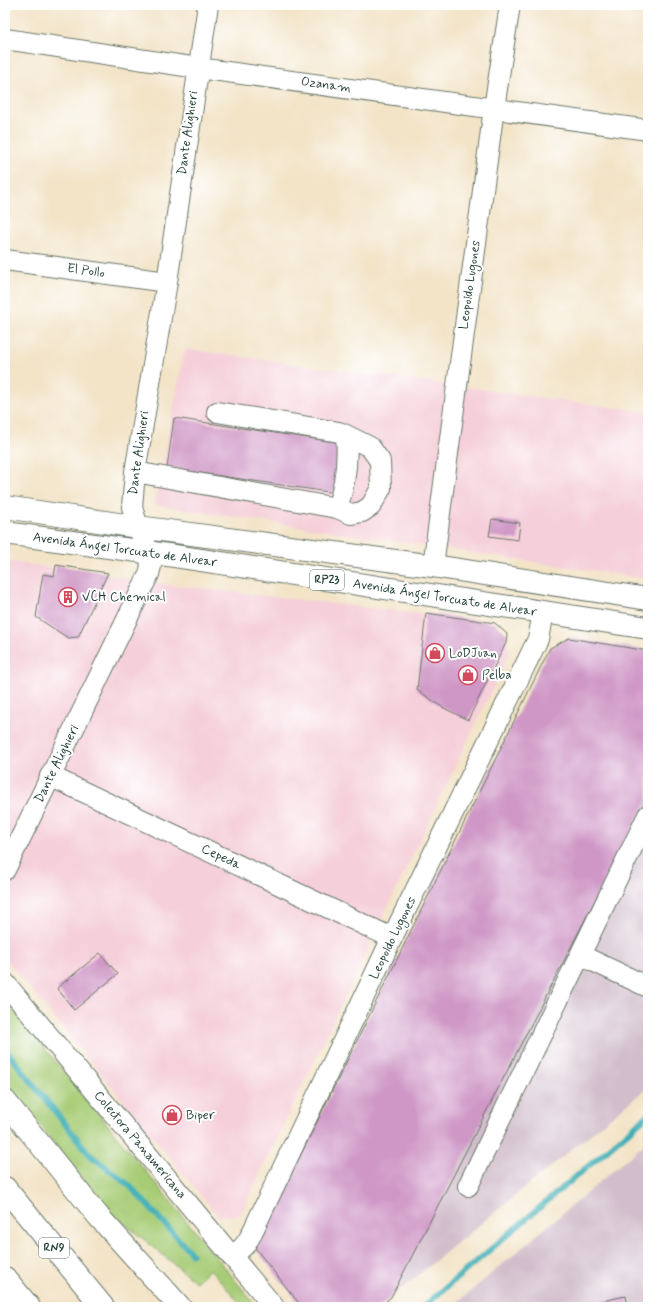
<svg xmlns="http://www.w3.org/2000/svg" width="653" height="1312" viewBox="0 0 653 1312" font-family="Mynerve,sans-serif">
	<rect width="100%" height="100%" fill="#fff"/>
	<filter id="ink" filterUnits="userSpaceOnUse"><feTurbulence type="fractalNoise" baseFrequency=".025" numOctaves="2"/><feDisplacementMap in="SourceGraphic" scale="8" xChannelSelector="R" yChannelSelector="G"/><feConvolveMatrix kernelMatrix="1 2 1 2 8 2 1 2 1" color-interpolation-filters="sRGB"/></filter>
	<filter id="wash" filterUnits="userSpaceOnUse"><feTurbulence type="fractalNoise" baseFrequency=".012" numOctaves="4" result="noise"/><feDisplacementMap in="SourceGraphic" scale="16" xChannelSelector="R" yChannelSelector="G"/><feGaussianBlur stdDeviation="0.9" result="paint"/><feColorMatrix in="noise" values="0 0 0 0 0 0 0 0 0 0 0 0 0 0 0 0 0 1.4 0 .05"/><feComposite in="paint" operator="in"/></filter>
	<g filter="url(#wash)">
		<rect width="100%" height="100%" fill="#f3e4c8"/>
		<!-- built -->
		<path fill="#f5cfd9" d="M185 349 648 412V579L154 505Z
			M5 561 172 585 492 622 502 630 510 652 240 1215 218 1216 5 958Z"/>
		<!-- industrial -->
		<path fill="#d1bdcb" d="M569 638 648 650V1087L379 1307H302L255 1248 550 648Z
			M648 1141V1307H452Z"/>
		<!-- green -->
		<path fill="#a7cc76" stroke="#638455" d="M5 1000 222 1264 257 1307H243L210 1269 196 1282 108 1210 5 1082Z"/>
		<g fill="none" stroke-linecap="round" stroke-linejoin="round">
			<!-- stream -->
			<path stroke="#3daeb5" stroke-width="6" d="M5 1049 90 1155 129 1185 192 1254
				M423 1307 648 1115"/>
		</g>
		<g id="blocks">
			<!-- building -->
			<path fill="#cf97c6" d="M174 418 342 443 335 493 167 468Z
				M492 519 520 523 518 540 489 536Z
				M56 565 108 573 78 637 68 638 36 617 43 574 54 576Z
				M426 613 495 623 507 634 506 643 468 720 442 707 417 690Z
				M569 638 648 651V797L391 1297 379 1307H302L255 1248 550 648Z
				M100 953 118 974 74 1010 57 988Z
				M626 1296 628 1307H578V1306Z"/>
		</g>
	</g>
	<g filter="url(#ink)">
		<use href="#blocks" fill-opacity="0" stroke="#697768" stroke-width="1"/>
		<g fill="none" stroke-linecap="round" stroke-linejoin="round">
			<!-- minor casing -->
			<g stroke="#697768" stroke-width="22">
				<path id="minor" d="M5 39 198 68 648 130
					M5 260 167 282
					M135 472 337 508C345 486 348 459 346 435L339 432 217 412
					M337 508 351 514 362 512 371 506 381 488 380 461 370 447 346 435
					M433 566 494 108 510 5
					M50 776 392 938
					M5 870 149 574 151 566 149 553 138 527 132 507 135 472 167 282 208 5
					M580 955 648 987
					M5 983 274 1307
					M468 1186 648 815
					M232 1257 244 1246 250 1237 392 938 538 639 543 613"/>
			</g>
			<!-- major casing -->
			<g stroke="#697768" stroke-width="24">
				<path id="major" d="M5 507 138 527 433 566 648 599
					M5 533 168 555 648 628"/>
			</g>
			<!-- highway casing -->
			<g stroke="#697768" stroke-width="24">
				<path id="highway" d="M5 1101 99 1217 180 1307
					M5 1188 103 1307
					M5 1278 29 1307"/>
			</g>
			<!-- minor -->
			<use href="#minor" stroke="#fff" stroke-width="20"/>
			<!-- major -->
			<use href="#major" stroke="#fff" stroke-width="22"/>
			<!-- highway -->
			<use href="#highway" stroke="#fff" stroke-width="22"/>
		</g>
	</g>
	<!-- icons -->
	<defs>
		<g id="building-ring" transform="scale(1)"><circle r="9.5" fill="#fff" stroke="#d1495b" stroke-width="1.5"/><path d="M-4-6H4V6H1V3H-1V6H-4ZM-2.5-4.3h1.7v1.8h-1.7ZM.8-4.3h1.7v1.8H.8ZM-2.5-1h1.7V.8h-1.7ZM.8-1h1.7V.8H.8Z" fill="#d1495b"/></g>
		<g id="shop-ring" transform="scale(1)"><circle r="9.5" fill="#fff" stroke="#d1495b" stroke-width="1.5"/><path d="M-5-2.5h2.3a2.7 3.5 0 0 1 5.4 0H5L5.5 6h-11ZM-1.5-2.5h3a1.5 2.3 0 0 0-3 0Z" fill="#d1495b"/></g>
	</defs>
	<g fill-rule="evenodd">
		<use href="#building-ring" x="68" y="597"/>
		<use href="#shop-ring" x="435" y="653"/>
		<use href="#shop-ring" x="468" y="675"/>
		<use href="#shop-ring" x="172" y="1115"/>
	</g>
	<g text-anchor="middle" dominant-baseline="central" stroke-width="4" stroke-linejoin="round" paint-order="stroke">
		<!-- shield labels -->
		<g fill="#fff" stroke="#627771" stroke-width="1">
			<rect x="310" y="570" width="34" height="20" rx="3"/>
			<rect x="39" y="1238" width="30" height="20" rx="3"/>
		</g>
		<g font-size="12" font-weight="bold" fill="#1f3d34">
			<text x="327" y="580">RP23</text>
			<text x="54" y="1248">RN9</text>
		</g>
		<!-- street labels -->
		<g font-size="13" fill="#1f3d34" stroke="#fff">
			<text transform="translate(326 85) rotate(8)">Ozanam</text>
			<text transform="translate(188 133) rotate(-82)">Dante Alighieri</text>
			<text transform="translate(86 271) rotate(8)">El Pollo</text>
			<text transform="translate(470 285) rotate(-82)">Leopoldo Lugones</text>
			<text transform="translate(139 453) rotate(-82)">Dante Alighieri</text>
			<text transform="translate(125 550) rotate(8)">Avenida Ángel Torcuato de Alvear</text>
			<text transform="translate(445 598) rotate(9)">Avenida Ángel Torcuato de Alvear</text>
			<text transform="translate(57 764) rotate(-64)">Dante Alighieri</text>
			<text transform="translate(221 857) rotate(25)">Cepeda</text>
			<text transform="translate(393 938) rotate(-64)">Leopoldo Lugones</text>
			<text transform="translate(140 1145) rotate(50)">Colectora Panamericana</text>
		</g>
		<!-- poi labels -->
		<g font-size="13" fill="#1f3d34" stroke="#fff" text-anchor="start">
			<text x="82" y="597">VCH Chemical</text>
			<text x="449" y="653">LoDJuan</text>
			<text x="482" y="675">Pelba</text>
			<text x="186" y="1115">Biper</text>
		</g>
	</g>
	<!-- margin -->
	<rect width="653" height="1312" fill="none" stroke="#fff" stroke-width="20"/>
</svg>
